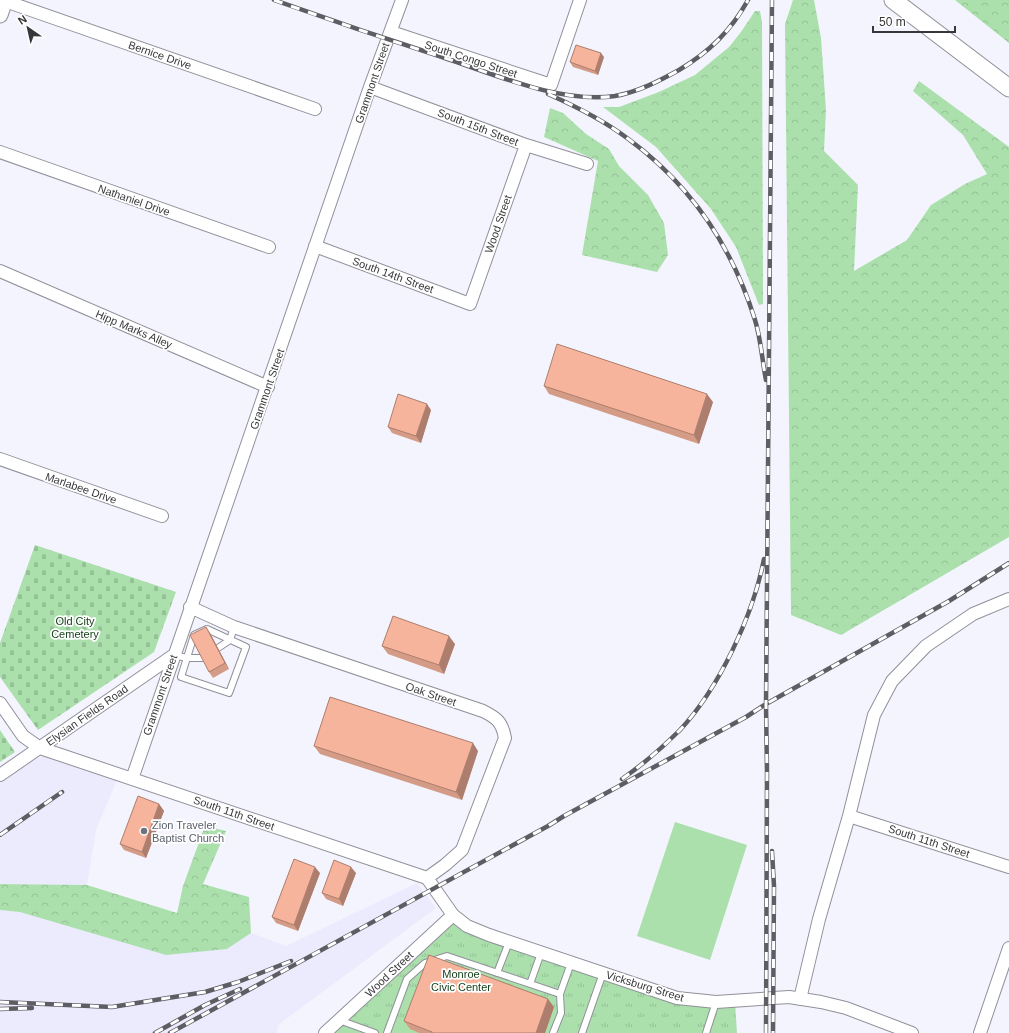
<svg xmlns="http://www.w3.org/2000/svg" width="1009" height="1033" viewBox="0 0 1009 1033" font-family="Arial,sans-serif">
	<defs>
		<pattern id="grass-tufts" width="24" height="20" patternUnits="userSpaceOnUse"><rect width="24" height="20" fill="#abe0ad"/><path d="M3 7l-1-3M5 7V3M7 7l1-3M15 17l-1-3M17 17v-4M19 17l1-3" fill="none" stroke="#94c196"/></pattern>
		<pattern id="forest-crowns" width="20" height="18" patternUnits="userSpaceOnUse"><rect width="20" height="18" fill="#abe0ad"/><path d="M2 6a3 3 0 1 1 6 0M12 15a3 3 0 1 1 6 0" fill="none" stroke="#94c196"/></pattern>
		<pattern id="cemetery-stones" width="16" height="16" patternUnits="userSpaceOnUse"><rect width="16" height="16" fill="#abe0ad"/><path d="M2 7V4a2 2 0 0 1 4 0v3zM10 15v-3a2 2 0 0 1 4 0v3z" fill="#94c196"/></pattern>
	</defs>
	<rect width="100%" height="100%" fill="#f4f4fe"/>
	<!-- built -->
	<path fill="#ecebfd" d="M48 756 117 780 96 830 87 885 0 884V783L33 761 41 757Z
		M417 883 436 908 278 1025 277 1033H0V910L20 912 227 949 251 933 286 946Z"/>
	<!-- grass -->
	<path fill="url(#grass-tufts)" d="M453 915 467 926 677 998 735 1002 737 1033H325Z"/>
	<!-- forest -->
	<path fill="url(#forest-crowns)" d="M793 0H814L821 38 826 110 824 151 858 185 854 271 907 240 931 205 965 184 987 174 963 135 913 91 919 81 1009 147V537L841 635 791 615 785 24Z
		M955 0H1009V43Z
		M755 11H760L762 22 763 304 759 305 736 247 711 209 656 147 603 107H619L659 92 695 75 729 47 741 32Z
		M550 108 563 113 586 134 609 149 619 166 648 195 664 223 668 255 657 272 582 255 598 161 544 137Z
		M205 826 226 831 203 884 249 897 251 933 227 949 166 955 20 912 0 910V884L87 885 177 913 183 886Z"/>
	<!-- cemetery -->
	<path fill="url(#cemetery-stones)" d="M35 545 176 592 154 652 38 730 0 677V643Z
		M0 730 15 752 0 762Z"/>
	<!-- garden -->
	<path fill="#abe0ad" d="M675 822 747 845 710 960 637 936Z"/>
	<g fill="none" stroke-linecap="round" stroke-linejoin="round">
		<!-- service casing -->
		<g stroke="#90909a" stroke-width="8">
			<path id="service" d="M207 629 246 647 229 693 181 677 194 635Z
				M218 648 230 640 234 627
				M174 655 187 658H203
				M497 973 509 942
				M530 984 541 953
				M339 1020 375 1033
				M387 1033 407 979 425 963 447 956 560 994 571 963
				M553 1033 561 1013 560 994
				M582 1033 603 973
				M706 1033 716 1002"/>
		</g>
		<!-- minor casing -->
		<g stroke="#90909a" stroke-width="14">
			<path id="minor" d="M5 1 315 109
				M391 32 551 85 580 0
				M370 87 526 145 587 164
				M0 152 269 247
				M315 246 470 304 526 145
				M0 271 268 387
				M0 459 162 516
				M190 607 234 627 483 711C497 718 502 722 505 738L462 850 445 865 427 878
				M0 703 23 736 40 748 427 878
				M0 775 174 655
				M132 779 370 87 402 0
				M849 816 1009 867
				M427 878 453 915 467 926 489 935 677 998 716 1002 789 997 821 1002 846 1008 912 1033
				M800 999 819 919 849 816 874 715 892 681 926 646 973 614 1009 599
				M325 1033 453 915
				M980 1033 1009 948"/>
		</g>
		<!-- tertiary casing -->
		<g stroke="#90909a" stroke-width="17">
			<path id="tertiary" d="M0 15 5 0"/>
		</g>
		<!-- secondary casing -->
		<g stroke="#90909a" stroke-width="19">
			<path id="secondary" d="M893 0 1009 88"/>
		</g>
		<!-- service -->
		<use href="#service" stroke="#fff" stroke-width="6"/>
		<!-- minor -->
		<use href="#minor" stroke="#fff" stroke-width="12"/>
		<!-- tertiary -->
		<use href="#tertiary" stroke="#fff" stroke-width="15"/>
		<!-- secondary -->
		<use href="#secondary" stroke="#fff" stroke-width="17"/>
		<!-- rail casing -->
		<g stroke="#5e5d63" stroke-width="4.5">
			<path id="rail" d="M274 0C330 20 386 39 442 57 494 74 560 104 615 96 638 92 659 81 679 70 709 52 731 31 748 0
				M548 94C575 106 603 120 627 138 690 184 732 246 755 320 761 339 762 360 766 380
				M622 779C642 765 662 748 680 730 719 688 753 616 764 559
				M0 835 62 792
				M772 851 774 886 773 1033
				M0 1002 112 1007 205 992 238 982 291 961
				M0 1009 32 1008
				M155 1033 205 1005 240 989
				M170 1033 548 826 564 816 746 717 766 704 949 601 1009 563
				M766 1033 767 772 766 704 772 0"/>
		</g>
		<!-- rail -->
		<use href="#rail" stroke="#fff" stroke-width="3" stroke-dasharray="9" stroke-linecap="butt"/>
	</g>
	<!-- wall -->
	<path fill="#d49b86" d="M604 57 598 75 573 67 570 62Z
		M544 386 713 402 699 444 549 394Z
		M431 410 421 443 392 433 388 427Z
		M210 633 229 669 213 678 209 672Z
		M455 644 444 674 388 654 382 646Z
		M314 746 478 751 462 800 320 754Z
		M159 804 164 811 146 858 124 850 120 844Z
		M320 873 298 931 276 923 272 917Z
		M356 873 343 906 326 899 322 893Z
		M554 1007 545 1033H419L410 1029 404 1021Z"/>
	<!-- shaded-wall -->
	<path fill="#ad7e6d" d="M601 53 604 57 598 75 595 71Z
		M707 394 713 402 699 444 694 435Z
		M427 404 431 410 421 443 416 436Z
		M206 627 210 633 229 669 225 663Z
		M449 636 455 644 444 674 439 665Z
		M473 743 478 751 462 800 456 792Z
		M159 804 164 811 146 858 142 852Z
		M315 867 320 873 298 931 294 925Z
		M351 867 356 873 343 906 339 899Z
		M548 999 554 1007 545 1033H536Z"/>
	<!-- building -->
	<path fill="#f7b49c" stroke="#ad7e6d" d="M576 45 601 53 595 71 570 62Z
		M557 344 707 394 694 435 544 386Z
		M398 394 427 404 416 436 388 427Z
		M393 616 449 636 439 665 382 646Z
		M206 627 225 663 209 672 190 635Z
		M330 697 473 743 456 792 314 746Z
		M138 796 159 804 142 852 120 844Z
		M294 859 315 867 294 925 272 917Z
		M334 860 351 867 339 899 322 893Z
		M429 955 548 999 536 1033H432V1032L404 1021Z"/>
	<!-- markers -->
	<circle fill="#6b7280" stroke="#fff" stroke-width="1.5" cx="144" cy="831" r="4"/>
	<g text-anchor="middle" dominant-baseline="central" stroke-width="3.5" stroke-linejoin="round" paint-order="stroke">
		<!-- street labels -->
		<g font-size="11" fill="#37363a" stroke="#fff">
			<text transform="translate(160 55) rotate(19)">Bernice Drive</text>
			<text transform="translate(471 59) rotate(18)">South Congo Street</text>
			<text transform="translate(372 83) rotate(-71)">Grammont Street</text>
			<text transform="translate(478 127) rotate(21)">South 15th Street</text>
			<text transform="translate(134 200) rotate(19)">Nathaniel Drive</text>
			<text transform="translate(498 224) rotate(-71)">Wood Street</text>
			<text transform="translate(393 275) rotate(20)">South 14th Street</text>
			<text transform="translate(134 329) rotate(23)">Hipp Marks Alley</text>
			<text transform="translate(267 389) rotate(-71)">Grammont Street</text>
			<text transform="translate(81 488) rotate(19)">Marlabee Drive</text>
			<text transform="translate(431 694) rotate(19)">Oak Street</text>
			<text transform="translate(160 695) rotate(-71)">Grammont Street</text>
			<text transform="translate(87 715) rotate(-35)">Elysian Fields Road</text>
			<text transform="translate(234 813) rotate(19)">South 11th Street</text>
			<text transform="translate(929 841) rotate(18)">South 11th Street</text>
			<text transform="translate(389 974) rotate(-43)">Wood Street</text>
			<text transform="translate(645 986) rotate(17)">Vicksburg Street</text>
		</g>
		<!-- park labels -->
		<g font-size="11" fill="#103c15" stroke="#fff">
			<text x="75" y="621">Old City<tspan x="75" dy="13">Cemetery</tspan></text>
			<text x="461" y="974">Monroe<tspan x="461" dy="13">Civic Center</tspan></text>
		</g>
		<!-- worship labels -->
		<g font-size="11" fill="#5b616d" stroke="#fff" text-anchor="start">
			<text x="152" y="825">Zion Traveler<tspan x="152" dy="13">Baptist Church</tspan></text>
		</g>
	</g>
	<!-- north arrow -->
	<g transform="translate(28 28) rotate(326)" stroke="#ffffff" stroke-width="3" paint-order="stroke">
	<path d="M0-3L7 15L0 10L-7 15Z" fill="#37363a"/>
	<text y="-6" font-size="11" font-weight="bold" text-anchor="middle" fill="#37363a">N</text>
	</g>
	<!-- scale -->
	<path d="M873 26v6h82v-6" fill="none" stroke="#37363a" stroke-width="2"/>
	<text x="879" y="26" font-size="12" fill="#37363a" stroke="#ffffff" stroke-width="3" paint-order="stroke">50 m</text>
</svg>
